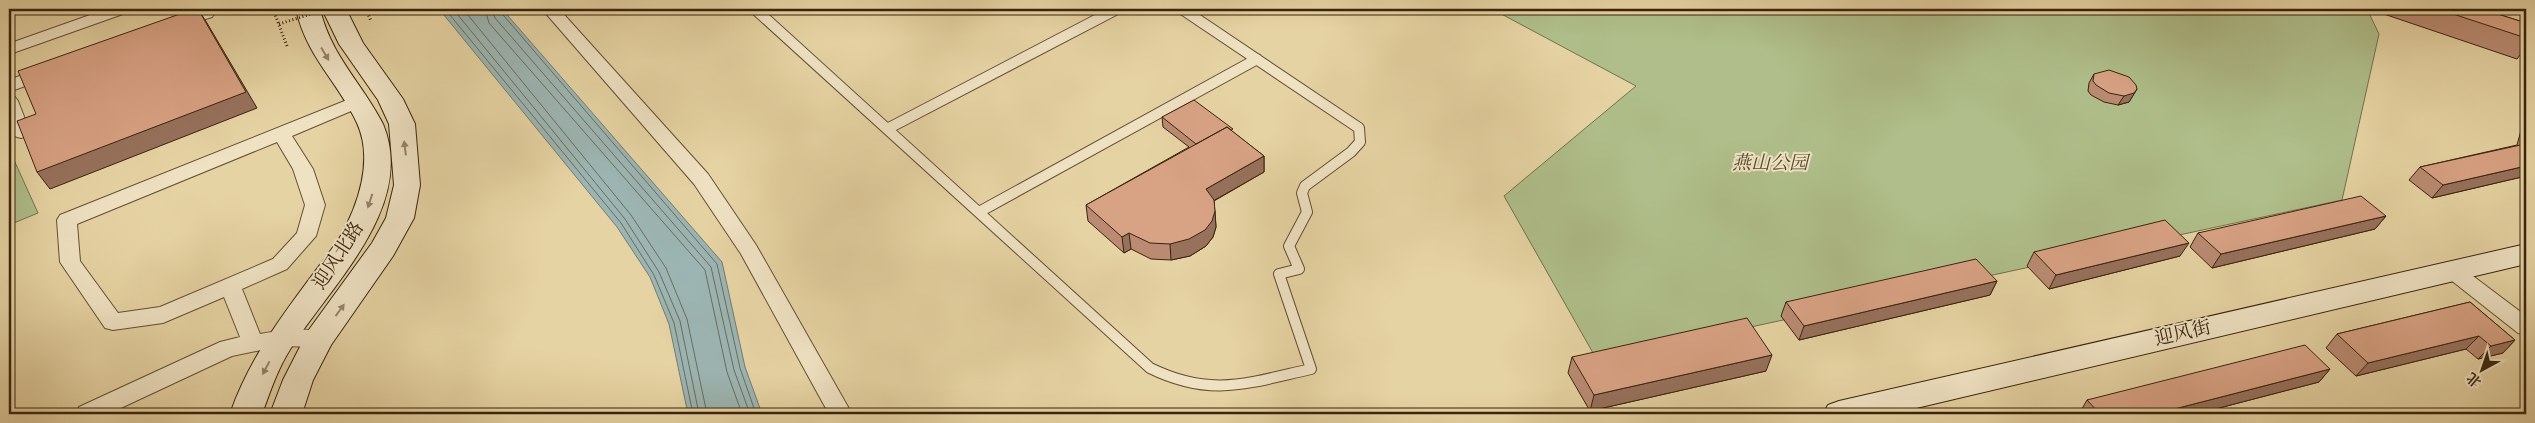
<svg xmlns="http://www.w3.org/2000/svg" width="2535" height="423" viewBox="0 0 2535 423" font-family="Vollkorn,'Noto Serif SC',serif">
	<rect width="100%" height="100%" fill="#e6d3a3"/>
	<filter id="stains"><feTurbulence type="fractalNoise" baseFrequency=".004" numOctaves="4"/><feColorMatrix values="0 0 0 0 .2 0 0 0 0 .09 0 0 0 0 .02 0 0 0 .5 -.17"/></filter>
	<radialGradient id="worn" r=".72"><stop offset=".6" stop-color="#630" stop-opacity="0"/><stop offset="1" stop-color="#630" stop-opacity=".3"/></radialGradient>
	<!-- green -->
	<path fill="#afbe8a" stroke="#74714c" d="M1492 9H2367L2379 34 2342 200 1597 360 1504 196 1636 86Z
		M9 149 38 213 9 225Z"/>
	<!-- water -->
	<path fill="#9cb5b2" stroke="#747b70" d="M439 9H502L722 262 745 367 762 414H688L669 324 650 277 617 227Z"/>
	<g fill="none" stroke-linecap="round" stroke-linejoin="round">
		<!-- shore -->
		<path stroke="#6a6c60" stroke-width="1" d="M445 9 621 223 654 275 674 323 693 414
			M453 9 625 219 659 272 680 321 699 414
			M463 9 631 215 666 268 687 319 707 414
			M485 9 489 23 705 270 727 372 742 414
			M492 9 495 18 711 267 734 370 750 414
			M498 9 717 264 740 368 756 414"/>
		<!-- lane casing -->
		<g stroke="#645032" stroke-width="12">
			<path id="lane" d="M755 9 1150 368C1211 398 1248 383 1311 369L1279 274 1299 269 1289 246 1307 212 1302 193 1305 186 1351 152 1360 142 1359 128 1182 9
				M9 49 122 9
				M887 129 1117 9
				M979 212 1257 59"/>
		</g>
		<!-- street casing -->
		<g stroke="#645032" stroke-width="2">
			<path id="street" d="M196 9H212L215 13 212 17 177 28 171 27 168 23 171 19 196 11Z
				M542 9H559L708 174 756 245 852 414H829L741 254 694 184Z
				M46 66 52 68 55 72 52 76 9 92V80Z
				M9 95 15 97 18 101 30 132 28 136 21 138 14 136C7 124 8 109 9 95Z
				M357 96 363 98 366 102 363 106 292 136 313 169 325 205 316 236 287 269 242 289 260 334C281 330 306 327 327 333L330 339 327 345 319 347 281 346 232 356 108 414H76L79 407 220 342 240 337 224 297 163 323 113 330 105 328 60 262 57 220 60 215ZM277 142 293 169 305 205 297 233 273 259 160 307 118 313 80 261 77 224Z
				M2454 264 2461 267 2526 316V335L2518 333 2447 277 2444 272 2447 267Z"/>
		</g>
		<!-- secondary casing -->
		<g stroke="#39240d" stroke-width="2">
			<path id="secondary" d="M296 9H320C331 56 362 83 383 124 417 206 331 285 291 348 278 368 270 392 262 414H230C253 347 298 296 339 239 358 206 374 160 357 123 338 82 306 56 296 9Z
				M322 9H346L363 43 403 99 415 124 420 185 414 218 393 256 331 345 313 380 302 414H270L283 380 308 331 372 243 386 218 394 185 389 124 378 100 339 44Z
				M2526 244V264L1891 414H1823L1828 405 1839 401Z"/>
		</g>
		<!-- path -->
		<path stroke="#39240d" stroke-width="3" stroke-dasharray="1 2.5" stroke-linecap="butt" d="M273 9 287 46
			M366 9 371 21"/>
		<!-- lane -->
		<use href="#lane" stroke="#efe2c3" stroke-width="10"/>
		<!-- street -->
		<use href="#street" fill="#efe2c3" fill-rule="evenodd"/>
		<!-- secondary -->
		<use href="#secondary" fill="#efe2c3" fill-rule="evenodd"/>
		<!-- path-bridge -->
		<path stroke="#39240d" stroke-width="3" stroke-dasharray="1 2.5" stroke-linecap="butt" d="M279 24 327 9"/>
	</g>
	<!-- wall -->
	<path fill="#ba8b72" stroke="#39240d" d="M2369 9H2482L2526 23V47L2517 59Z
		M2517 9H2526L2525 11Z
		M2094 74 2137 89 2129 102 2118 105 2104 102 2091 95 2088 91 2089 83Z
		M2526 112V176L2432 198 2409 180 2420 167 2517 145Z
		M1162 117 1233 132 1264 156V172L1214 201 1216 227 1213 237 1206 246 1190 256 1171 260 1151 259 1131 249 1124 253 1088 221 1086 205 1189 147 1163 127Z
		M2386 216 2375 229 2212 268 2190 247 2198 233Z
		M2034 252 2180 256 2049 289 2027 266Z
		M1997 281 1990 295 1799 340 1781 316 1786 302Z
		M2470 302 2515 340 2503 353 2478 359 2466 349 2356 376 2326 348 2337 334Z
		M1572 357 1766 371 1590 411 1568 373Z
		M2330 369 2319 382 2196 414H2079L2087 400Z"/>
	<!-- shaded-wall -->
	<path fill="#97715c" stroke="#39240d" d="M198 9 207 23 257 108 50 189 37 172Z
		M2137 89 2129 102 2118 105 2124 96Z
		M1264 156V172L1206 205V189Z
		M2526 166V176L2432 198 2443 185Z
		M1215 211 1216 227 1213 237 1206 246 1190 256 1171 260 1170 244Z
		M2386 216 2375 229 2212 268 2221 254Z
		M1129 233 1131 249 1124 253 1122 237Z
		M2189 243 2180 256 2049 289 2056 275Z
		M1997 281 1990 295 1799 340 1804 326Z
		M2479 336 2466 349 2356 376 2368 363Z
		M2515 340 2503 353 2478 359 2491 346Z
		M1772 355 1766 371 1590 411 1594 395Z
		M2330 369 2319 382 2196 414H2155Z"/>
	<!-- building -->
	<path fill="#d8a284" stroke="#39240d" d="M194 9H198L246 92 37 172 17 121 36 114 18 71Z
		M2438 9H2482L2526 23V38Z
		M2109 70 2129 77 2136 85 2137 89 2134 93 2124 96 2109 93 2096 85 2093 81 2094 74Z
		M1194 100 1233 129 1231 130 1227 127 1196 144 1162 117Z
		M1227 127 1264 156 1206 189 1214 200 1215 211 1212 221 1205 230 1189 239 1170 244 1150 243 1129 233 1122 237 1086 205Z
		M2526 139V166L2443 185 2420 167 2525 144Z
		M2361 196 2386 216 2221 254 2198 233Z
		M2165 220 2189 243 2056 275 2034 252Z
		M1976 259 1997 281 1804 326 1786 302Z
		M2470 302 2515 340 2491 346 2479 336 2368 363 2337 334Z
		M1747 318 1772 355 1594 395 1572 357Z
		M2305 345 2330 369 2155 414H2100L2087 400Z"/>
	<!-- one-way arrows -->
	<defs><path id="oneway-solid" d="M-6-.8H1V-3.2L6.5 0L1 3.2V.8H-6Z" transform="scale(1.25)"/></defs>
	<g fill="#948368">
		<use href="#oneway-solid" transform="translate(325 54) rotate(59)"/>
		<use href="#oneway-solid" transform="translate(405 148) rotate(-97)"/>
		<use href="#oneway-solid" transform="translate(370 201) rotate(108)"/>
		<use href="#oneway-solid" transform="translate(340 310) rotate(-54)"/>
		<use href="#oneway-solid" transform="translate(266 368) rotate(118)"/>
	</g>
	<g text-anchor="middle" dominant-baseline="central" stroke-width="4" stroke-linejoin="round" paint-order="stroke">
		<!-- park labels -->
		<g font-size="19" font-style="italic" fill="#564a2c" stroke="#efe2c3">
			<text x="1770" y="164">燕山公园</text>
		</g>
		<!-- street labels -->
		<g font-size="19" fill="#39240d" stroke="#efe2c3">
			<text transform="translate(339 256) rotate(-57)">迎风北路</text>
			<text transform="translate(2183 334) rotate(-13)">迎风街</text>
		</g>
	</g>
	<!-- margin -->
	<rect width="2535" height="423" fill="none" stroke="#e6d3a3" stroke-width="30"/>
	<rect x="10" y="10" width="2515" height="403" fill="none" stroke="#39240d" stroke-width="2.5"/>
	<rect x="15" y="15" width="2505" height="393" fill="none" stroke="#39240d"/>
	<!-- north arrow -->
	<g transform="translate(2482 370) rotate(220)" stroke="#efe2c3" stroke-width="4" paint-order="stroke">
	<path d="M0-4L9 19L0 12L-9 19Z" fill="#39240d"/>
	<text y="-8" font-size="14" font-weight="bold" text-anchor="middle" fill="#39240d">北</text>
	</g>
	<rect width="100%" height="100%" filter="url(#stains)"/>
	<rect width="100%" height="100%" fill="url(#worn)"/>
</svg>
